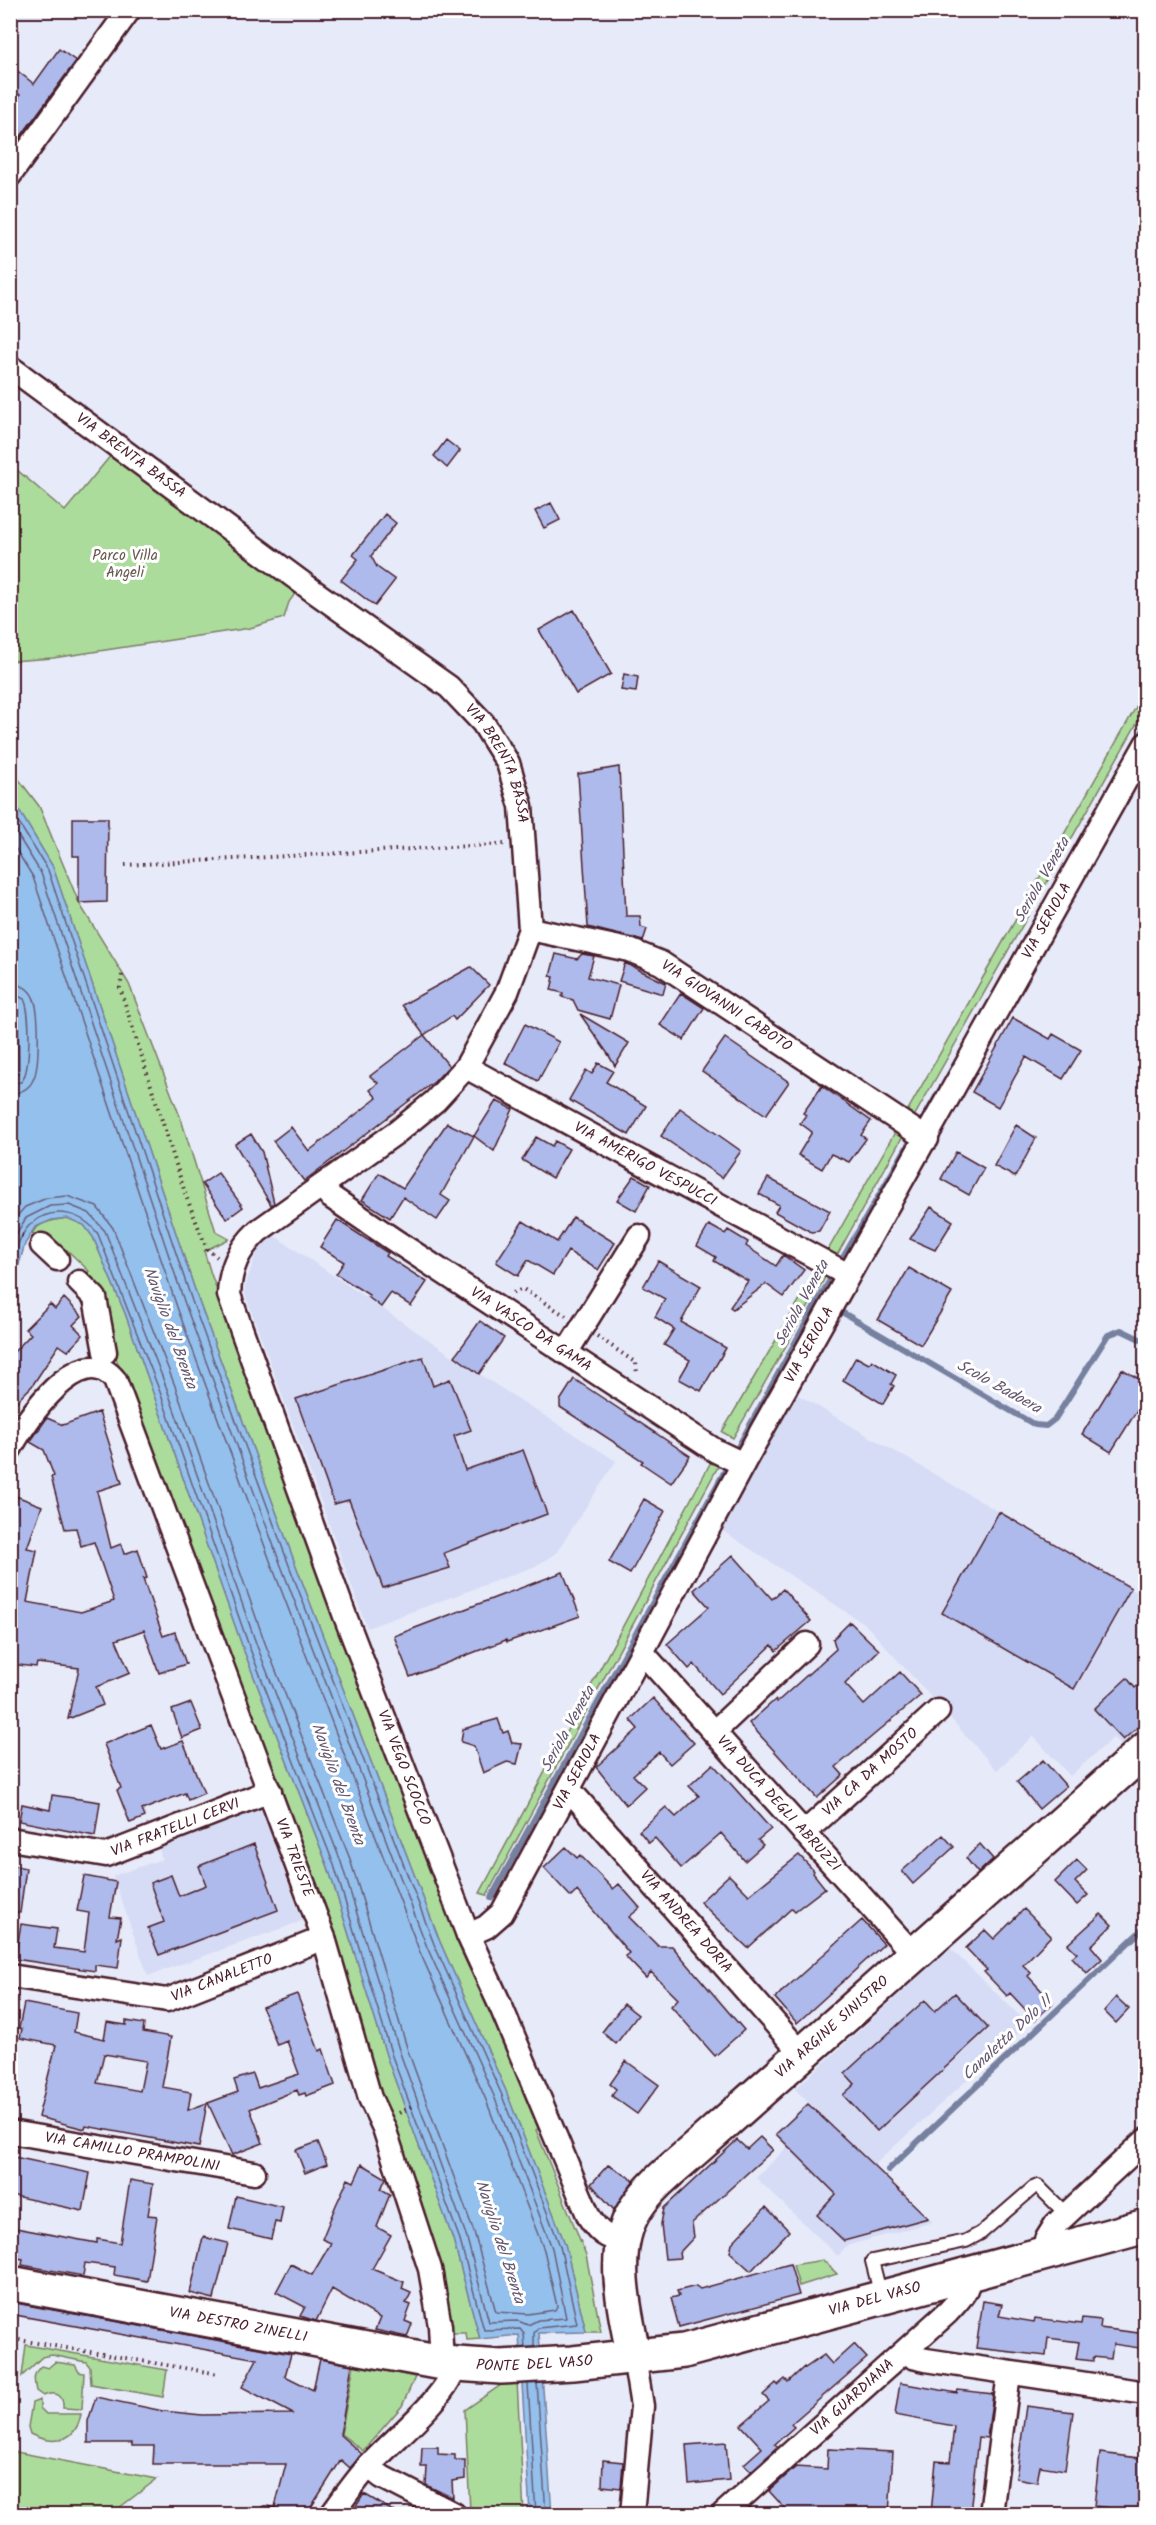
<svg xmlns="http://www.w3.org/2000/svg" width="1156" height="2525" viewBox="0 0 1156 2525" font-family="Kalam,sans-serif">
	<rect width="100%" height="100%" fill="#e7eaf9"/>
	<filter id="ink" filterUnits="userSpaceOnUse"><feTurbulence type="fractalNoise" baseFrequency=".0167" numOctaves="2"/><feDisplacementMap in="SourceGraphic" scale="12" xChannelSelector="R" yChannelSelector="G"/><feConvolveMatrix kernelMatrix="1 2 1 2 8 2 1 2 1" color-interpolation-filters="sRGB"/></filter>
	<g filter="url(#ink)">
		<!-- built -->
		<path fill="#d6dcf5" d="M272 1234 479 1374 616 1461 556 1553 536 1566 367 1628 244 1291 259 1244Z
			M793 1392 1145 1597V1726L1122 1746 1113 1738 1070 1776 1033 1736 997 1770 866 1625 717 1527Z
			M261 1808 302 1921 148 1976 113 1876 162 1859 159 1849Z
			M950 1948 1028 2024 874 2165 933 2222 846 2246 838 2256 756 2178 787 2147 774 2134 808 2102 795 2089Z"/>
		<!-- green -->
		<path fill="#acdc9c" stroke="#7b7e64" stroke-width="1.5" d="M112 454 297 591 289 602 284 618 250 628 53 658 11 661 10 464 65 511Z
			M1145 691V709L911 1122 904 1117Z
			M11 769 39 806 79 903 129 984 181 1119 216 1232 229 1239 204 1251 211 1274 375 1716 541 2128 536 2130 586 2255 601 2332H586L565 2244 506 2091 440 1942 293 1558 198 1299 53 867 11 797Z
			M898 1127 905 1132 836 1257 827 1252Z
			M67 1218 84 1225 93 1237 125 1313 244 1651 328 1867 387 2058 453 2239 480 2339 467 2340 466 2333H452L125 1381 84 1277 89 1271 67 1250 60 1257 38 1235 32 1233C39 1222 54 1220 67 1218Z
			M820 1265 829 1271 733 1438 722 1432Z
			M713 1458 720 1463 487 1895 480 1893Z
			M823 2260 837 2274 799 2286 793 2265Z
			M26 2345 167 2370 163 2397 91 2384 90 2367 86 2362 52 2355 42 2357 22 2376Z
			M55 2362 75 2365 79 2372 84 2373 82 2409 63 2408C64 2394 55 2391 43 2396L36 2391C34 2381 32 2374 41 2366L48 2368Z
			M354 2364 415 2377 402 2406 363 2451 341 2434Z
			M517 2381 524 2514H474L470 2511 465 2410 501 2385Z
			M40 2400V2408L46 2414H81C76 2442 54 2446 30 2434L28 2427 32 2403Z
			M10 2451H11L157 2479 111 2514H11Z"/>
		<!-- water -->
		<path fill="#94c0ed" stroke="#76809f" stroke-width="1.5" d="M11 797 53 867 198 1299 293 1558 440 1942 506 2091 565 2244 586 2332 539 2333 552 2514H530L519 2335 480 2339 453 2239 387 2058 328 1867 244 1651 125 1313 93 1237 84 1225 67 1218 52 1220 35 1227 25 1244 11 1291 10 1094 14 1017 10 972Z"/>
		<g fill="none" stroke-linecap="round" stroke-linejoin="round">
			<!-- shore -->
			<path stroke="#685f79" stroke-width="1.5" d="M10 809 48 870 192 1301 287 1560 434 1944 501 2093 560 2246 577 2324 538 2328 534 2333V2347
				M10 823 41 873 185 1304 280 1563 427 1947 494 2096 552 2248 566 2318 538 2320 528 2325 518 2321 489 2322 466 2235 400 2053 341 1862 257 1646 167 1389 105 1231 89 1213 69 1205 50 1206 26 1218 10 1244
				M10 840 33 877 177 1307 272 1566 419 1950 486 2100 544 2250 557 2306 555 2310 528 2314 496 2312 474 2232 408 2051 350 1859 265 1643 175 1386 113 1228 97 1207 67 1196 47 1198 25 1207 10 1224
				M10 983C20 984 29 988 33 997 40 1009 40 1068 33 1080 29 1089 20 1093 10 1094
				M10 992 24 999C31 1012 31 1072 21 1082L10 1084
				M10 1000 18 1004 19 1071 16 1076 10 1077
				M10 1270C15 1255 19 1233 32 1223 54 1205 83 1213 98 1234L160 1392 250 1649 334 1865 392 2056 459 2237 484 2330 520 2329 524 2334 525 2348
				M537 2383 546 2514
				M528 2384 536 2514"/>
			<!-- stream -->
			<path stroke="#76809f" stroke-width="6" d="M1138 739 1146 726
				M840 1311 1035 1425 1046 1426 1055 1419 1108 1335 1121 1330 1146 1342
				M491 1898 819 1299 941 1088
				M888 2170 1146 1926"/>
		</g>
		<!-- building -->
		<path fill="#aebaeb" stroke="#4a1f2b" stroke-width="1.5" fill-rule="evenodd" d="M59 49 76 61 10 151V108L20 95 10 89V65L34 84Z
			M446 440 460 451 447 468 434 456Z
			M551 503 560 520 544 528 535 511Z
			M385 514 396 523 371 556 377 567 395 580 375 606 341 580 358 559 353 555Z
			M574 610 611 674 576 694 539 630Z
			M624 674 638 677 636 692 621 690Z
			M619 767 626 916H640L641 927 647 929 643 941 588 927 578 774Z
			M73 818H108L107 902 79 903V856H73Z
			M556 954 577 959 582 954 594 956 588 977 619 985 610 1019 578 1010 573 1000 562 997 563 993 551 990 554 977 550 976Z
			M625 963 666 983 663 994 619 981Z
			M471 967 489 985 455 1020 452 1016 424 1035 402 1005Z
			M681 993 704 1008 684 1040 660 1025Z
			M580 1014 629 1043 615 1066 608 1054Z
			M1013 1018 1050 1039 1053 1034 1081 1050 1063 1079 1026 1057 998 1107 972 1092Z
			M525 1024 559 1042 538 1081 505 1063Z
			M424 1035 449 1066 434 1082 304 1181 273 1141 291 1127 309 1151 377 1098 370 1090 378 1083 370 1076Z
			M725 1038 789 1082 766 1115 702 1071Z
			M598 1063 613 1071 606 1082 646 1106 629 1135 569 1100 586 1070 592 1074Z
			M822 1086 871 1121 861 1135 866 1139 849 1162 831 1154 822 1169 798 1155 812 1132 800 1123 806 1115 803 1113Z
			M496 1101 513 1109 494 1151 474 1136Z
			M680 1108 741 1151 722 1178 661 1136Z
			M447 1123 474 1136 441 1195 450 1201 437 1220 403 1197 390 1218 362 1200 379 1173 403 1188Z
			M1016 1125 1036 1138 1015 1177 994 1166Z
			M251 1134 262 1152 274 1203 271 1205 235 1144Z
			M536 1137 552 1146 555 1141 569 1149 552 1178 522 1160Z
			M956 1152 984 1168 969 1195 941 1179Z
			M218 1173 243 1207 227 1219 202 1184Z
			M634 1176 650 1185 636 1211 617 1200Z
			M768 1178 830 1211 819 1231 811 1232 775 1212 779 1205 759 1194Z
			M931 1207 953 1221 935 1250 910 1239Z
			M573 1217 615 1243 598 1270 568 1251 553 1275 528 1260 518 1276 496 1262 523 1221 557 1242Z
			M337 1220 388 1253 386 1256 427 1282 411 1306 391 1293 381 1307 368 1297 369 1295 336 1274 344 1262 320 1247Z
			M709 1225 725 1234 728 1230 748 1242 746 1246 776 1266 783 1255 804 1270 784 1297 766 1284 733 1309 730 1307 748 1281 714 1261 716 1257 697 1246Z
			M658 1261 701 1286 681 1322 726 1348 701 1391 679 1379 690 1360 664 1345 674 1329 655 1317 665 1299 643 1287Z
			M909 1268 952 1293 921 1345 878 1320Z
			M64 1298 82 1316 73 1325 83 1335 68 1351 59 1345 32 1386 10 1408V1356L31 1334 25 1329 50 1304 55 1309Z
			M480 1321 504 1338 479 1374 455 1356Z
			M423 1357 433 1386 450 1379 471 1430 454 1436 465 1470 523 1450 547 1514 444 1553 450 1568 383 1588 349 1500 334 1504 296 1399Z
			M856 1357 869 1364 872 1360 896 1375 891 1384 894 1386 883 1404 843 1380Z
			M1122 1369 1146 1383V1396L1111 1452 1082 1434Z
			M574 1379 690 1456 671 1483 641 1463 643 1461 560 1407V1401Z
			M99 1412 122 1483 97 1491 111 1548 121 1544 124 1554 138 1549 147 1578 143 1579 163 1636 175 1632 186 1664 159 1673 144 1630 116 1640 130 1673 96 1687 103 1705 68 1719 79 1668 37 1663 36 1667 10 1664V1511L16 1496 42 1506 27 1548 37 1550 27 1602 81 1612 114 1601 94 1542 81 1546 76 1528 65 1529 51 1477 54 1476 44 1450 30 1442 47 1418 63 1425Z
			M644 1499 665 1511 630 1574 609 1562Z
			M999 1512 1131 1588 1074 1689 942 1613Z
			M733 1555 772 1599 783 1589 811 1621 776 1651 772 1645 720 1694 694 1664 689 1669 667 1644 709 1607 694 1590Z
			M563 1572 580 1616 507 1642 506 1640 410 1677 394 1636Z
			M850 1622 879 1650 845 1684 864 1705 900 1672 921 1695 836 1767 843 1775 817 1798 749 1723 775 1700 777 1702 836 1649 833 1639Z
			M1127 1678 1135 1688 1146 1679V1720L1123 1740 1094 1709Z
			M653 1698 694 1743 670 1764 659 1752 633 1775 645 1787 626 1805 596 1767 638 1729 630 1720Z
			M191 1703 202 1730 182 1738 172 1710Z
			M498 1719 503 1733 508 1731 512 1743 522 1744 517 1764 507 1762 483 1773 474 1746 461 1742 463 1729Z
			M151 1725 161 1749 183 1741 204 1793 188 1800 185 1793 142 1810 145 1817 130 1823 117 1790 121 1788 104 1744Z
			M1043 1760 1066 1786 1039 1809 1017 1782Z
			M713 1764 771 1829 758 1840 763 1845 745 1861 721 1833 681 1868 655 1838 649 1843 639 1831 666 1807 676 1817 699 1796 689 1786Z
			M52 1795 100 1802 95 1836 19 1821 22 1804 50 1810Z
			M943 1835 954 1847 913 1884 902 1871Z
			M254 1844 278 1910 159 1955 148 1928 164 1922 150 1883 171 1875 179 1896 206 1885 199 1866Z
			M980 1844 993 1859 978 1873 966 1858Z
			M566 1847 577 1858 580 1855 613 1889 619 1884 640 1908 629 1917 658 1946H672L744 2030 715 2056 671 2006 678 1999 651 1972 646 1978 625 1956 629 1953 577 1891 571 1897 544 1868Z
			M799 1855 814 1871 813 1873 825 1888 795 1911 792 1908 748 1948 700 1902 729 1875 749 1895Z
			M1077 1860 1087 1870 1075 1882 1088 1895 1077 1905 1055 1882Z
			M10 1865 26 1868 20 1913 10 1912Z
			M84 1876 116 1882 110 1917 121 1918 117 1939 122 1937 118 1968 95 1965V1971L15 1959 21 1924 57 1929 54 1948 84 1952 89 1913 77 1911Z
			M1024 1909 1051 1936 1023 1965 1031 1973 1028 1976 1053 2003 1035 2020 1010 1993 1007 1996 984 1972 987 1970 966 1948 985 1930 994 1939Z
			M1101 1914 1112 1925 1091 1946 1102 1959 1087 1973 1072 1957 1077 1953 1068 1944Z
			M862 1920 884 1944 797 2023 775 1998Z
			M955 1993 988 2028 877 2131 843 2095 855 2084 845 2073 925 2000 935 2011Z
			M297 1994 319 2051 323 2049 335 2085 306 2096 305 2093 299 2095 297 2090 250 2109 263 2143 232 2155 208 2103 238 2092 234 2080 253 2074 258 2088 299 2074 287 2041 277 2045 262 2007Z
			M1116 1997 1129 2009 1116 2023 1104 2011Z
			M24 2003 77 2013 74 2032 104 2039 107 2022 126 2025V2021L144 2024 143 2032 171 2037 162 2087 191 2092 188 2110 207 2103 199 2147 86 2126 85 2129 38 2117 56 2045 20 2038 22 2029 19 2028ZM104 2054 146 2061 140 2091 97 2083Z
			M624 2004 638 2015 616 2044 602 2032Z
			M626 2061 659 2085 637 2114 612 2096 616 2089 610 2084Z
			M808 2104 873 2165 928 2218 844 2241 817 2215 836 2194 776 2134Z
			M760 2137 773 2150 692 2223 694 2237 679 2253 680 2258 665 2259 661 2224 664 2208 737 2140 747 2149Z
			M318 2142 327 2164 305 2173 296 2150Z
			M14 2157 90 2173 83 2211 10 2195Z
			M362 2164 386 2178 381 2189 390 2194 377 2227 391 2235 372 2269 404 2282 402 2289 411 2293 406 2303 411 2305 405 2321 412 2324 407 2337 375 2330 380 2318 332 2289 316 2321 300 2316 305 2307 276 2292 291 2264 312 2275 331 2243 322 2239 336 2205 348 2179 354 2182Z
			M608 2165 634 2180 614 2210 591 2184Z
			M130 2180 153 2184 148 2215 157 2216 147 2281 114 2275 115 2267 85 2263 83 2276 22 2265 23 2259 10 2257V2227L97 2243V2239L120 2243Z
			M236 2196 283 2207 280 2223 275 2222 271 2239 229 2229Z
			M766 2207 789 2231 751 2271 730 2252 732 2243Z
			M203 2237 228 2243 214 2299 190 2293Z
			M790 2264 799 2295 679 2327 671 2298 679 2296 677 2291 696 2286 700 2289Z
			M983 2301 1002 2304 999 2316 1034 2322 1035 2318 1081 2324 1082 2318 1101 2320 1100 2328 1146 2334V2349L1113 2344 1111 2359 1093 2357V2361L1076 2359 1079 2342 1048 2338 1046 2356 976 2348Z
			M10 2302 291 2354 285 2376 313 2390 320 2359 352 2365 340 2435 362 2454 350 2468 341 2460 308 2512 298 2509 296 2514 278 2510 275 2507 286 2464H153L154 2446H132V2443H88V2421L96 2397 163 2411 202 2415 293 2414 242 2387 257 2359 10 2314Z
			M854 2344 867 2358 791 2424 794 2427 775 2444 778 2447 751 2471 744 2464 762 2448 741 2425 769 2401 763 2395 776 2383 778 2385 785 2379 788 2382 804 2367 805 2368 824 2355 832 2364Z
			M900 2383 957 2393 958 2390 993 2394 987 2438 978 2437 970 2514H931L936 2461 950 2462 954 2426 895 2415Z
			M1026 2406 1073 2412 1065 2470 1040 2466 1037 2482 1016 2478Z
			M726 2442 729 2480 689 2484 686 2445Z
			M422 2447H438V2454L455 2455V2460H465V2479L452 2481 453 2498 426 2485 427 2467H421Z
			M828 2449 893 2452 889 2514H790L769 2491 796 2467 827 2469Z
			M1100 2453 1146 2459 1143 2512 1094 2506Z
			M603 2460 623 2462 621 2488 602 2486Z
			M364 2494 376 2501 398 2514H351Z"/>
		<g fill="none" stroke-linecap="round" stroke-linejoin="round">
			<!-- lane casing -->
			<g stroke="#4a1f2b" stroke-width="16">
				<path id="lane" d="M881 2296 872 2261 966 2241 981 2233 1033 2188 1038 2186 1066 2214
					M266 2513 271 2514"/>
			</g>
			<!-- street casing -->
			<g stroke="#4a1f2b" stroke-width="27">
				<g id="street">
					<path d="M10 175 129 10"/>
					<path id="s1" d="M10 367 312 590 449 687 483 723 508 763 521 806 530 929 507 992 466 1067 435 1101 397 1132 258 1231C238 1250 230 1268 229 1295L345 1616 468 1935 502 2009 589 2217C599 2233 606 2238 624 2241"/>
					<path id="s2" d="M530 929 629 950 661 963 927 1139"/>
					<path id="s3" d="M466 1067 848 1275"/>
					<path id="s4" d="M322 1186 331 1197 394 1240 716 1451 743 1464"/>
					<path d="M42 1245 57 1259"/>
					<path d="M79 1282 95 1298 105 1352"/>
					<path d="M566 1353 639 1236"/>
					<path id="s5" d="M10 1449C25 1421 81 1337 115 1380L324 1938 370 2098 384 2128 430 2269 440 2326 442 2363"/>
					<path id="s6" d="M642 1652 914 1955"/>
					<path d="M714 1732 807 1644"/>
					<path id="s7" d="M568 1792 574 1795 802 2054"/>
					<path id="s8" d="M804 1833 938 1711"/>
					<path id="s9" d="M10 1839 106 1855 270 1791"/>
					<path id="s10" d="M468 1935 486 1927 502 1913 743 1464 1146 744"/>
					<path id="s11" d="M10 1976 167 2000 324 1938"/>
					<path id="s12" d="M10 2132 254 2173"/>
					<path d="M1047 2252 1046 2240 1056 2224 1146 2140"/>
					<path d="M907 2351 913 2357 926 2360 1146 2393"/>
					<path d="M368 2466 382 2477 454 2514"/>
					<path d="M332 2514C344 2498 355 2481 369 2466 391 2441 449 2396 455 2365"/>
					<path d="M632 2514 642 2406 634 2357"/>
					<path id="s13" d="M723 2514 947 2313C957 2302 971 2290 968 2274"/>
					<path d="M991 2514 1009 2373"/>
				</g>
			</g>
			<!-- secondary casing -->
			<g stroke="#4a1f2b" stroke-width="38">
				<g id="secondary">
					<path id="s14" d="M10 2283 442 2363 501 2367 573 2363 684 2351 1146 2226"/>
					<path id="s15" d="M634 2357C625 2311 608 2251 636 2208 652 2183 680 2163 702 2143L1146 1749"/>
				</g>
			</g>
			<!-- path -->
			<path stroke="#4a1f2b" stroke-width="4" stroke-dasharray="1.5 4.5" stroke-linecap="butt" d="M125 865 505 844
				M122 975 120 988 186 1196 207 1249 217 1257
				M10 1232 24 1236
				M513 1293 523 1289 566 1316
				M597 1336 636 1363 637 1374
				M399 2113 414 2105
				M13 2339 219 2374"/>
			<!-- lane -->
			<use href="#lane" stroke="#fff" stroke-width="12"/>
			<!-- street -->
			<use href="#street" stroke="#fff" stroke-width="22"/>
			<!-- secondary -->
			<use href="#secondary" stroke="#fff" stroke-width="33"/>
		</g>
	</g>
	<g text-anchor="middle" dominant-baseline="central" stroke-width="6" stroke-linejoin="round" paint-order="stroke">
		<!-- street labels -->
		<g font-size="15" fill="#4a1f2b" stroke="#fff">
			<text stroke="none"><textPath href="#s1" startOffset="150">VIA BRENTA BASSA</textPath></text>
			<text stroke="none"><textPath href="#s1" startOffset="636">VIA BRENTA BASSA</textPath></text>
			<text stroke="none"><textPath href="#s10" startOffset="1173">VIA SERIOLA</textPath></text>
			<text stroke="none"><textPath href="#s2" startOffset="214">VIA GIOVANNI CABOTO</textPath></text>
			<text stroke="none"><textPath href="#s3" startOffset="204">VIA AMERIGO VESPUCCI</textPath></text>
			<text stroke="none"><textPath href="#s4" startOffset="254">VIA VASCO DA GAMA</textPath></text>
			<text stroke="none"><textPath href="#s10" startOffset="687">VIA SERIOLA</textPath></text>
			<text stroke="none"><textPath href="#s1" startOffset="1803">VIA VEGO SCOCCO</textPath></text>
			<text stroke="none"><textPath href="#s10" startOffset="201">VIA SERIOLA</textPath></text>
			<text stroke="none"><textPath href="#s8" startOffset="90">VIA CA DA MOSTO</textPath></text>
			<text stroke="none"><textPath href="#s6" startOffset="204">VIA DUCA DEGLI ABRUZZI</textPath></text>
			<text stroke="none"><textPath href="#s9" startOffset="172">VIA FRATELLI CERVI</textPath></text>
			<text stroke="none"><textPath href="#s5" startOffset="656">VIA TRIESTE</textPath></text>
			<text stroke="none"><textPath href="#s7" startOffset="176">VIA ANDREA DORIA</textPath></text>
			<text stroke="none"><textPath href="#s11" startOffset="218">VIA CANALETTO</textPath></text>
			<text stroke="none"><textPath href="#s15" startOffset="420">VIA ARGINE SINISTRO</textPath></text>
			<text stroke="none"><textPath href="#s12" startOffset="124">VIA CAMILLO PRAMPOLINI</textPath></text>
			<text stroke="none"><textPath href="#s14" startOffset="880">VIA DEL VASO</textPath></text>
			<text stroke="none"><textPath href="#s14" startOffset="232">VIA DESTRO ZINELLI</textPath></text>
			<text stroke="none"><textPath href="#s14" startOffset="532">PONTE DEL VASO</textPath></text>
			<text stroke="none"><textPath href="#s13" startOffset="174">VIA GUARDIANA</textPath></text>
		</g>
		<!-- park labels -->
		<g font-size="15" fill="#67584d" stroke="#fff">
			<text x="125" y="556">Parco Villa<tspan x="125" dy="17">Angeli</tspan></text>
		</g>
		<!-- water labels -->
		<g font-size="16" font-style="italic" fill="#64576f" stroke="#fff">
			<text transform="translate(1042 880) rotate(-60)">Seriola Veneta</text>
			<text transform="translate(802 1303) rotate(-61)">Seriola Veneta</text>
			<text transform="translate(170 1328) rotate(70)">Naviglio del Brenta</text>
			<text transform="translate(999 1387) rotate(29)">Scolo Badoera</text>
			<text transform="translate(568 1729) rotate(-61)">Seriola Veneta</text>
			<text transform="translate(338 1784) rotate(70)">Naviglio del Brenta</text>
			<text transform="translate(1007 2038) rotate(-43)">Canaletta Dolo II</text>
			<text transform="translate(500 2242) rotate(72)">Naviglio del Brenta</text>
		</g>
	</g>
	<!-- margin -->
	<rect width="1156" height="2525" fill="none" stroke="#fff" stroke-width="36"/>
	<rect x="18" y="18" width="1120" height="2489" fill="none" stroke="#4a1f2b" stroke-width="2" filter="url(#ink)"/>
</svg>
